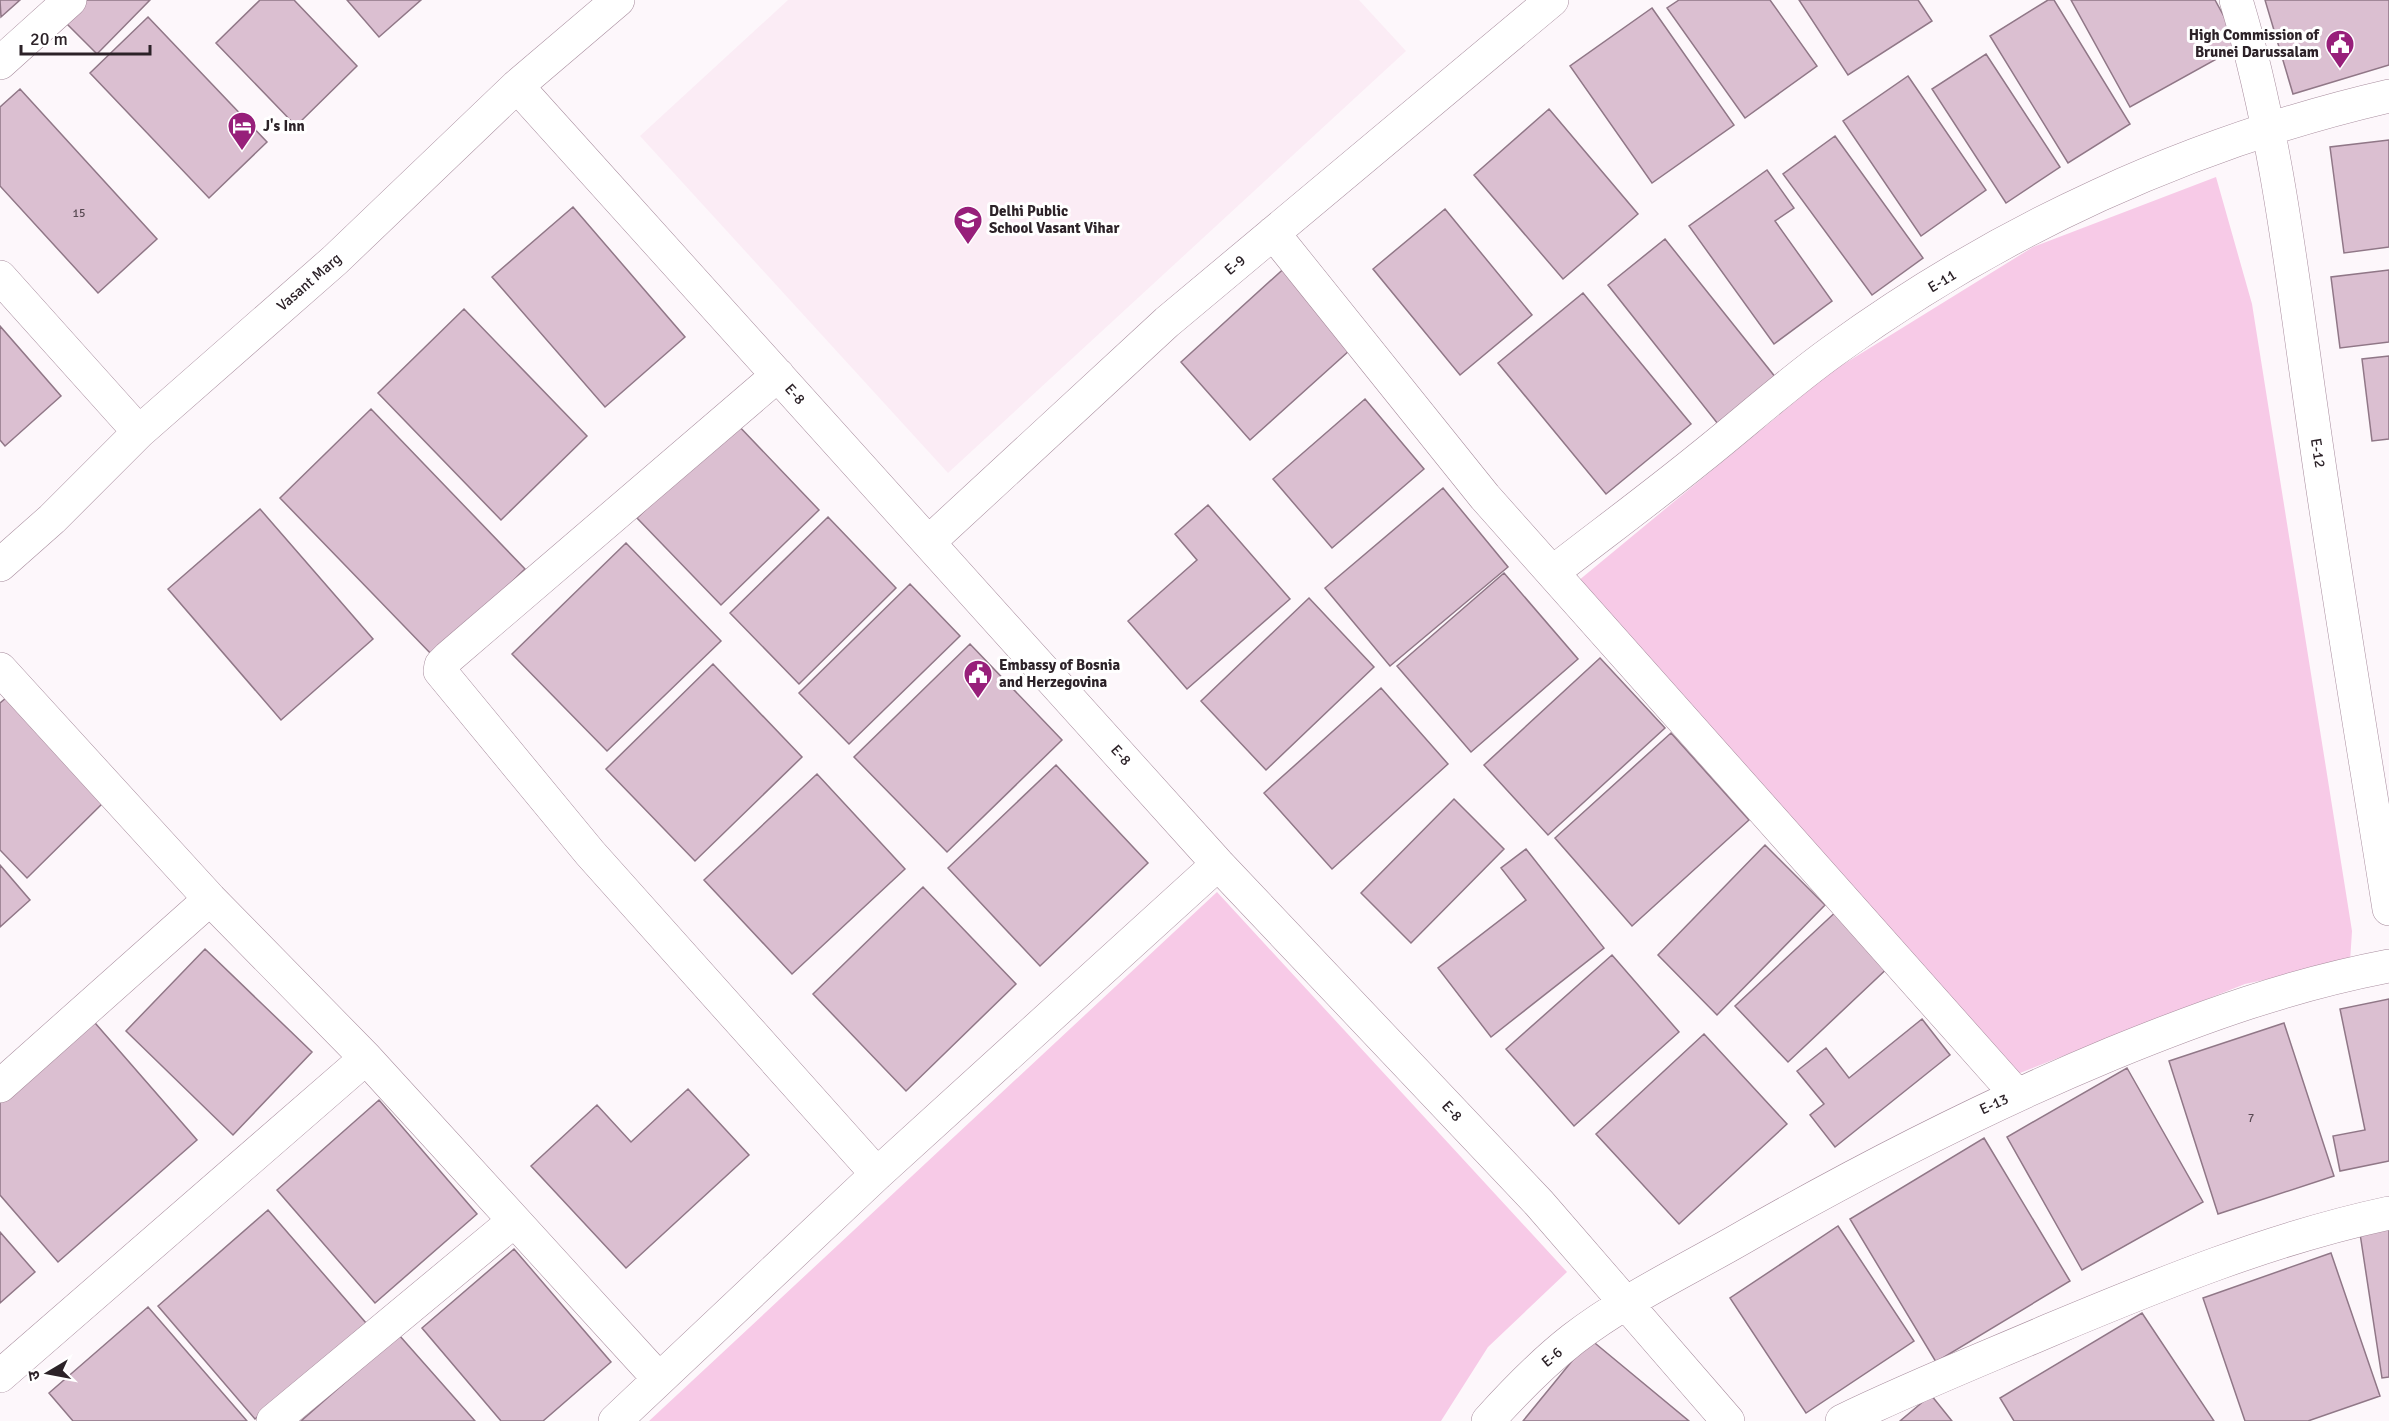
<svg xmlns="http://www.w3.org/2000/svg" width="2389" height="1421" viewBox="0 0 2389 1421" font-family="Signika,'Noto Sans Devanagari',sans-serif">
	<rect width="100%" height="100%" fill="#fdf7fb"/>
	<!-- built -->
	<path fill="#fbecf5" d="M788 0H1359L1406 51 948 473 640 136Z"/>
	<!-- green -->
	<path fill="#f7cae7" d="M2216 177 2252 304 2352 931 2350 962 2245 984 2010 1077 1578 581 1831 372 2033 247Z
		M1217 892 1567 1272 1488 1347 1441 1421H649Z"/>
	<!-- building -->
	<path fill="#dbbfd1" stroke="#907787" stroke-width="1.5" d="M0 0H20L1 17Z
		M87 0H150L97 54 65 22Z
		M260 0H294L357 66 296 126 216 43Z
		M347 0H421L379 37Z
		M1679 0H1770L1817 66 1745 118 1667 8Z
		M1799 0H1918L1932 21 1848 75Z
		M2048 0H2054L2130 124 2068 163 1990 36Z
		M2071 0H2215L2240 46 2130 107Z
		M2265 0H2389V65L2293 94Z
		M1652 8 1734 125 1652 183 1570 66Z
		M148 17 267 142 209 198 90 73Z
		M1986 54 2060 167 2006 203 1932 89Z
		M1908 76 1986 190 1921 236 1843 121Z
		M20 89 157 239 98 293 0 186V107Z
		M1549 109 1638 214 1563 279 1474 175Z
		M1835 136 1923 258 1872 295 1783 174Z
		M2389 140V247L2344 253 2330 147Z
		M1767 170 1794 208 1775 221 1832 301 1774 344 1689 226Z
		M573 207 685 337 605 407 492 277Z
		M1445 209 1532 315 1460 375 1373 269Z
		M1665 239 1776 378 1718 424 1608 285Z
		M1290 263 1360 341 1250 440 1181 362Z
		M2389 270V342L2340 348 2331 277Z
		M1583 293 1691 424 1606 494 1498 363Z
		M464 309 587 436 501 520 378 393Z
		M0 326 61 396 5 446 0 440Z
		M2389 356V439L2372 441 2362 359Z
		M1365 399 1424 469 1332 548 1273 479Z
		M371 409 525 569 434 657 280 498Z
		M735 422 819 510 721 605 637 518Z
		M1443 488 1508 567 1390 666 1325 588Z
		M1208 505 1290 599 1187 689 1128 621 1197 560 1175 534Z
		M260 509 373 639 281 720 168 589Z
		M828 517 896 588 799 684 730 613Z
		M626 543 721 641 607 751 512 654Z
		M1504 573 1578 659 1471 752 1397 666Z
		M910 584 960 636 849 744 799 693Z
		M1309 598 1374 667 1266 770 1201 701Z
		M970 644 1062 740 947 852 854 757Z
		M1600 658 1665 728 1548 835 1484 765Z
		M713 664 802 757 695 861 606 769Z
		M1381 688 1448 764 1332 869 1264 793Z
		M6 698 106 800 27 878 0 850V703Z
		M1671 733 1749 820 1632 926 1555 838Z
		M1056 765 1148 863 1040 966 948 868Z
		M817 774 905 869 792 974 704 880Z
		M1454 799 1504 849 1411 943 1361 893Z
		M1765 845 1825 905 1717 1015 1658 955Z
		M1526 849 1604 948 1491 1037 1438 968 1526 900 1501 868Z
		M0 865 30 900 0 927Z
		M923 887 1016 984 906 1091 813 994Z
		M1841 907 1893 963 1788 1062 1735 1006Z
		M205 949 312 1052 233 1135 126 1031Z
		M1612 955 1679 1032 1574 1126 1506 1049Z
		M2389 999V1161L2340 1171 2333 1136 2365 1130 2340 1009Z
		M89 1016 197 1140 58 1262 0 1195V1094Z
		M1922 1019 1950 1055 1835 1147 1810 1115 1824 1104 1797 1071 1826 1048 1849 1078Z
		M2284 1023 2334 1176 2218 1214 2169 1061Z
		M1704 1034 1787 1124 1679 1224 1596 1134Z
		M2127 1068 2203 1202 2082 1270 2007 1137Z
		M688 1089 749 1155 626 1268 531 1166 597 1105 631 1142Z
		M379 1100 477 1214 375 1303 277 1190Z
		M1984 1138 2070 1281 1936 1362 1850 1219Z
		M268 1210 366 1323 255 1419 158 1306Z
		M2389 1223V1377L2382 1378 2359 1227Z
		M1838 1226 1914 1341 1806 1413 1730 1298Z
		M0 1232 35 1272 0 1303Z
		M514 1249 611 1362 543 1421H501L422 1328Z
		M2331 1253 2380 1396 2308 1421H2245L2203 1298Z
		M148 1307 247 1421H73L49 1393Z
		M2142 1313 2214 1421H2014L2000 1398Z
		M399 1335 475 1421H301Z
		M1590 1339 1689 1421H1523Z
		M1931 1395 1952 1421H1900Z"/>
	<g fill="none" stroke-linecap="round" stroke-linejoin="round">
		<!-- minor casing -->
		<g stroke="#a88d9e" stroke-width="34">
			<path id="minor" d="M2236 0C2277 135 2292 275 2312 414 2335 579 2363 744 2389 909
				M0 63 70 0
				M517 86 1218 864 1539 1203 1728 1421
				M1273 233 1485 497 2016 1094
				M0 277 139 432
				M778 375 449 657 441 665 440 671 590 853 877 1174
				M930 541 1167 322 1552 0
				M0 565 52 519 139 432 335 260 517 86 618 0
				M1553 572C1602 534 1652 497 1700 458 1744 423 1787 384 1833 351 1999 230 2190 142 2389 96
				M0 669 210 899 366 1058 659 1379
				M0 1086 210 899
				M0 1376 366 1058
				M273 1421 514 1221
				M615 1421 877 1174 1218 864
				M1488 1421C1515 1391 1541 1364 1573 1339 1626 1298 1691 1268 1749 1234 1867 1167 1986 1106 2111 1054 2204 1016 2290 985 2389 966
				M1842 1421C1910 1388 1980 1360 2050 1330 2160 1284 2272 1238 2389 1213"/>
		</g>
		<!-- minor -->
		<use href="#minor" stroke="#fff" stroke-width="33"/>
	</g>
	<!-- icons -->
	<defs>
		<g id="civic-pin" transform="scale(1.5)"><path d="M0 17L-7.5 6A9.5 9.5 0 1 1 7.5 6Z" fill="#971f7a" stroke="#fff"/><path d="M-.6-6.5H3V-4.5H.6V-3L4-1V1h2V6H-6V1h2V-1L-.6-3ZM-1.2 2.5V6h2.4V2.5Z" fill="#fff"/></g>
		<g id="hotel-pin" transform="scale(1.5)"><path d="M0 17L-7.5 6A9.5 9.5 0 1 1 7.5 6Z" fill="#971f7a" stroke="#fff"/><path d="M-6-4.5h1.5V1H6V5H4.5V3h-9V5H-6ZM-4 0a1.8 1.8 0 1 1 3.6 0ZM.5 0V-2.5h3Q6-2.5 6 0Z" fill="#fff"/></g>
		<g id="school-pin" transform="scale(1.5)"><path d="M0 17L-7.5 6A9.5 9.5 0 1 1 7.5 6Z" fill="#971f7a" stroke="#fff"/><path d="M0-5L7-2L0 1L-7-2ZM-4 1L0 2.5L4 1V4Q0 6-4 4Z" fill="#fff"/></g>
	</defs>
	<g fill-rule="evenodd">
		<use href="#civic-pin" x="2340" y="44"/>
		<use href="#hotel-pin" x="242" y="126"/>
		<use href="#school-pin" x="968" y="220"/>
		<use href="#civic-pin" x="978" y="674"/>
	</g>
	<g text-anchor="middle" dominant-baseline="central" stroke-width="6" stroke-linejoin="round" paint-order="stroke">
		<!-- number labels -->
		<g font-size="12" fill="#584952">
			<text x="79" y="213">15</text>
			<text x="2251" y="1118">7</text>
		</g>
		<!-- poi labels -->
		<g font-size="15" font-weight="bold" fill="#2c2228" stroke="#fff" text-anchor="start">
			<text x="2319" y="35" text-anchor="end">High Commission of<tspan x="2319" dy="17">Brunei Darussalam</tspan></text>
			<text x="263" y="126">J's Inn</text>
			<text x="989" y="211">Delhi Public<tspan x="989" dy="17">School Vasant Vihar</tspan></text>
			<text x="999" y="665">Embassy of Bosnia<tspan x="999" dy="17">and Herzegovina</tspan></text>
		</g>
		<!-- street labels -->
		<g font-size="15" fill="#2c2228" stroke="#fff">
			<text transform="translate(1235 265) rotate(-40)">E-9</text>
			<text transform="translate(1942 281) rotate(-31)">E-11</text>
			<text transform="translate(309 282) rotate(-41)">Vasant Marg</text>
			<text transform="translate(795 394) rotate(48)">E-8</text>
			<text transform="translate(2318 453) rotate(81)">E-12</text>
			<text transform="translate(1121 755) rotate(48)">E-8</text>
			<text transform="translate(1994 1104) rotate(-25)">E-13</text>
			<text transform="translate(1452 1111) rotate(47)">E-8</text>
			<text transform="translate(1552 1357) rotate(-40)">E-6</text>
		</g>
	</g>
	<!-- north arrow -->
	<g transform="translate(48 1373) rotate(260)" stroke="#ffffff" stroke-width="4.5" paint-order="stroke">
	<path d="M0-4.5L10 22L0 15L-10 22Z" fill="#2c2228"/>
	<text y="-9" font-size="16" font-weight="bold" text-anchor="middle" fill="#2c2228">उ</text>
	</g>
	<!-- scale -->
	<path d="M21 45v9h129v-9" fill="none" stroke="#2c2228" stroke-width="3"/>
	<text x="30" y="45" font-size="18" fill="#2c2228" stroke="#ffffff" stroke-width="4.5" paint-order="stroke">20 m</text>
</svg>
